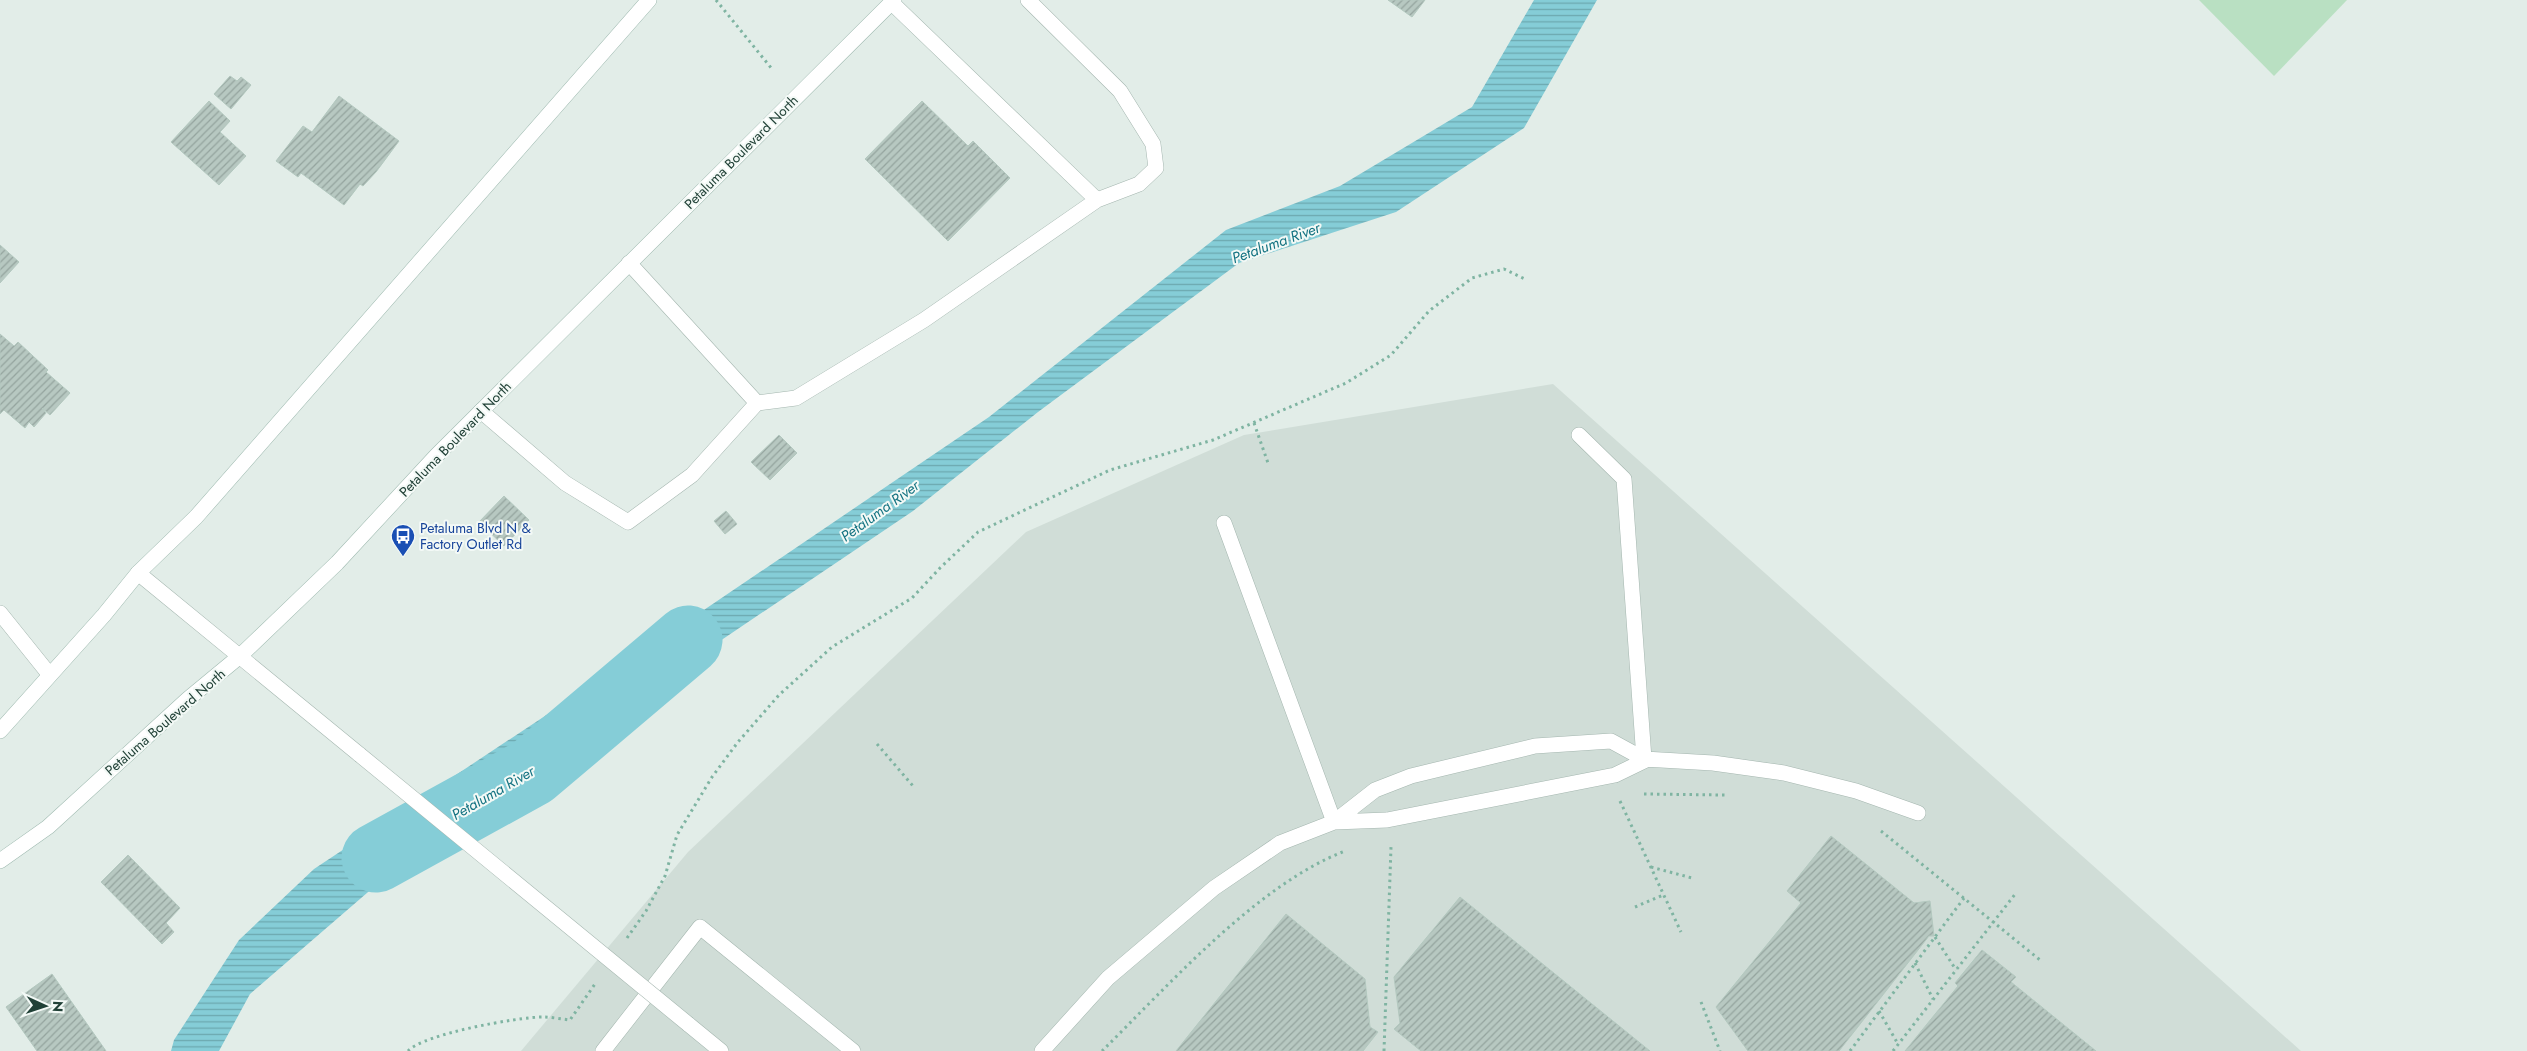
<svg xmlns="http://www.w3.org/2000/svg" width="2527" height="1051" viewBox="0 0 2527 1051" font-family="Jost,sans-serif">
	<defs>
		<pattern id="water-rules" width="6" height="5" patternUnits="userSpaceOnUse" patternTransform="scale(1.25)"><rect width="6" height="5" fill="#85cdd7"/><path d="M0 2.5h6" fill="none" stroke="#6ca8af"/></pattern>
		<pattern id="building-hatch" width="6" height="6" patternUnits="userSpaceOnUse" patternTransform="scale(1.25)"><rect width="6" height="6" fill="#b7c8c1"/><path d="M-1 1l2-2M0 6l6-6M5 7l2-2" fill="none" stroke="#94a49e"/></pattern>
	</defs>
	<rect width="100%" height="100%" fill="#e2ede8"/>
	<!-- built -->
	<path fill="#d0ddd7" d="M1553 384 2301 1051H521L688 852 1026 532 1244 435Z"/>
	<!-- green -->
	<path fill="#b9e0c2" d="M2199 0H2347L2274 76Z"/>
	<!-- water -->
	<path fill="url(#water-rules)" d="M1534 0H1597L1524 128 1396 212 1239 263 1038 412 913 511 720 641 536 747 250 994 219 1051H171L174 1040 239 940 314 869 664 637 989 417 1226 230 1340 186 1472 107Z"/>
	<!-- pier -->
	<path fill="#e2ede8" d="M449 776 478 800 403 864 363 833Z"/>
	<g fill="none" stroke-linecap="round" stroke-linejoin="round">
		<!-- river -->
		<path stroke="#85cdd7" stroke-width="69" d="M376 858 532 772 688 640"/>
	</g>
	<!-- building -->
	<path fill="url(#building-hatch)" stroke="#b3c8bf" d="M1388 0H1425L1412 17Z
		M230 76 237 81 241 77 251 85 231 109 214 94Z
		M339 96 399 141 376 172 363 186 360 184 344 205 301 173 298 177 276 161 303 126 312 132Z
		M209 101 230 121 220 132 246 156 219 185 171 142Z
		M922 101 968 146 973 141 1010 178 948 241 865 159Z
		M0 245 19 262 0 283Z
		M0 334 14 346 18 342 48 370 46 372 70 393 50 415 42 408 46 413 34 427 29 422 25 428 4 410 0 414Z
		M779 435 797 453 770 480 751 462Z
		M504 496 529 520 504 546 479 522Z
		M726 511 737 524 725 534 714 521Z
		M1831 836 1914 903 1930 901 1934 936H1929L1839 1051H1748L1716 1007 1801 903 1787 891Z
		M128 855 180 908 166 923 174 932 162 944 101 882Z
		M1460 897 1650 1051H1421L1394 1029 1400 1023 1394 977Z
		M1286 914 1365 979 1370 1027 1378 1032 1363 1051H1176Z
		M1982 950 2016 977 2011 982 2096 1051H1905L1958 986 1955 983Z
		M52 974 106 1051H37L6 1007Z"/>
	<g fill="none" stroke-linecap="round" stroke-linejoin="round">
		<!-- service casing -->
		<g stroke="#a4b6af" stroke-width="16">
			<path id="service" d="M892 3 1097 200 1139 184 1156 168 1153 144 1120 91 1028 0
				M629 263 757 403 796 398 924 320 1097 200
				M481 411 565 483 628 522 692 475 757 403
				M1579 435 1624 479 1644 759
				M1224 523 1334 822
				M1334 822 1387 820 1615 775 1648 759
				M603 1051 700 927 853 1051
				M1042 1051 1108 978 1214 888 1280 843 1334 822 1375 790 1411 776 1535 746 1611 741 1644 759 1713 763 1784 773 1856 791 1918 813"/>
		</g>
		<!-- minor casing -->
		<g stroke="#a4b6af" stroke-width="16">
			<path id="minor" d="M138 573 360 755
				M0 613 49 674
				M688 1024 721 1051"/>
		</g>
		<!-- secondary casing -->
		<g stroke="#9fbab0" stroke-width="16">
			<path id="secondary" d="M0 731 104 615 138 573 196 517 649 0
				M0 861 48 827 188 699 240 656 337 563 436 456 894 0"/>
		</g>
		<!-- path -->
		<path stroke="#7fb4a2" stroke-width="3" stroke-dasharray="2.5 4" stroke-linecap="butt" d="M716 0 772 69
			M1254 423 1268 463
			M877 744 913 786
			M1644 794 1725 795
			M1620 801 1681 932
			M1881 831 2040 960
			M1651 867 1692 878
			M1635 907 1663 895
			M1935 937 1956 970
			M627 938 646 911 665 876 677 835 712 777 738 742 779 695 832 647 912 598 940 568 978 532 1110 470 1213 440 1346 383 1391 355 1429 311 1472 278 1504 269 1527 280
			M1915 963 1933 999
			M1701 1002 1720 1051
			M1879 1011 1898 1044
			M408 1051C423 1034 518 1017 543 1017 551 1017 561 1019 570 1020L595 984
			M1102 1051C1169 985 1258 884 1345 851
			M1384 1051 1391 847
			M1850 1051 1964 898
			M1893 1051 2016 893"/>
		<!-- service -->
		<use href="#service" stroke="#fff" stroke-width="15"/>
		<!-- minor -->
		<use href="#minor" stroke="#fff" stroke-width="15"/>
		<!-- secondary -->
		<use href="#secondary" stroke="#fff" stroke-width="15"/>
		<!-- minor-bridge casing -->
		<g stroke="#a4b6af" stroke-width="16" stroke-linecap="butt">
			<path id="minor-bridge" d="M360 755 688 1024"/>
		</g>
		<!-- minor-bridge -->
		<use href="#minor-bridge" stroke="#fff" stroke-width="15"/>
	</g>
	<!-- icons -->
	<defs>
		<g id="bus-pin" transform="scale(1.25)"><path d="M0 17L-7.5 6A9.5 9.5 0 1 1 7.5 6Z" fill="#1a4fb4" stroke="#f3f9f6"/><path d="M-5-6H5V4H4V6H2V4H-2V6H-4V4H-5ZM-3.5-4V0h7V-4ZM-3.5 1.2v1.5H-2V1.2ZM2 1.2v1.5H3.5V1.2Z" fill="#fff"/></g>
	</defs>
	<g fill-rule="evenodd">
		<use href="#bus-pin" x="403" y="536"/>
	</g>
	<g text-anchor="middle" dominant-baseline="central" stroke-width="4" stroke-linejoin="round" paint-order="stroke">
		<!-- street labels -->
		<g font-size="14" fill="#204036" stroke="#f3f9f6">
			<text transform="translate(741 152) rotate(-45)">Petaluma Boulevard North</text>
			<text transform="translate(455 439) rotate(-46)">Petaluma Boulevard North</text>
			<text transform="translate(165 722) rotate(-41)">Petaluma Boulevard North</text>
		</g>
		<!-- transit labels -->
		<g font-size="14" fill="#164399" stroke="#f3f9f6" text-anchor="start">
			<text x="420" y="528">Petaluma Blvd N &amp;<tspan x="420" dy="16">Factory Outlet Rd</tspan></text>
		</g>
		<!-- water labels -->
		<g font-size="15" font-style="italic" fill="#147382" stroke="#f3f9f6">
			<text transform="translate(1276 243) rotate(-20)">Petaluma River</text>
			<text transform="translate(880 511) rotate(-36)">Petaluma River</text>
			<text transform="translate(493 793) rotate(-30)">Petaluma River</text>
		</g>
	</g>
	<!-- north arrow -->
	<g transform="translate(45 1006) rotate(93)" stroke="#f3f9f6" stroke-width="4" paint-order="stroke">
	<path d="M0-4L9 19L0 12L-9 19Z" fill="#204036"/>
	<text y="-8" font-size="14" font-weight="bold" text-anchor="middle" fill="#204036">N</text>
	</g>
</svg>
